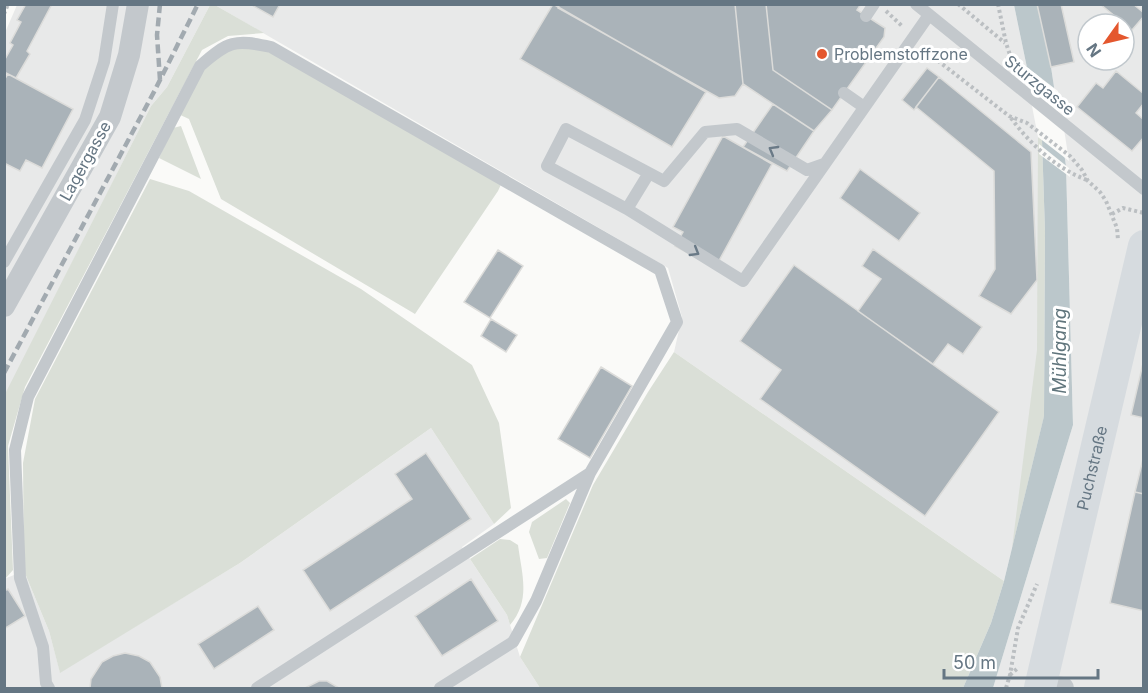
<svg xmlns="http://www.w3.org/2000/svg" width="1148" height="693" viewBox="0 0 1148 693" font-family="Inter,sans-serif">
	<rect width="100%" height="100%" fill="#fafaf8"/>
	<!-- built -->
	<path fill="#e8e9e9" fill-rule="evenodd" d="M17 5H210L167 87 151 106 5 396 4 35Z
		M215 5H1014L1042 140 1044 416 1004 581 674 352 682 317 668 268Z
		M1037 5H1143V688H993L1073 425 1066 166 1051 67ZM1088 24H1124V60H1088Z
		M431 428 494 524 462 547 507 615 520 657 540 688H5L4 579 24 571 49 631 60 672 240 563Z"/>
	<!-- green -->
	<path fill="#dadfd7" d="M210 5H215L264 33 228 36 202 50 25 387 8 446 13 570 5 579 4 396 151 106 167 87Z
		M271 47 503 180 498 191 415 314 221 199 189 119 176 113 200 66 219 49Z
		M181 126 201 179 159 158 173 128Z
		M1038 137 1042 140 1045 232 1044 416 1012 548 1037 350Z
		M150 179 189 191 361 289 472 365 499 423 511 508 494 524 431 428 240 563 60 673 49 631 24 571 23 463 35 399Z
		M674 352 1004 581 991 623 963 688H540L520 657 593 485 648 392Z
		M566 499 570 503 547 558 539 559 529 532 532 522Z
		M500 539 510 540 518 545C522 575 531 600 510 625L507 615 470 559Z"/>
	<!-- water -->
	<path fill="#bbc7cb" d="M1014 5H1037L1051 67 1066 166 1073 425 993 688H963L991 623 1004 581 1044 416 1045 232 1042 140Z"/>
	<!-- pier -->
	<path fill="#fafaf8" d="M1024 65 1058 91 1069 161 1038 137Z
		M1039 144 1069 168 1070 177 1039 154Z"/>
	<!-- building -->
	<path fill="#aab3b9" stroke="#dcdcda" stroke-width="1.5" d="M26 4H52L27 51 30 54 16 78 4 72V61L13 45 10 43 21 22 17 20Z
		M250 4H280L273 17Z
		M553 4 706 92 672 147 520 59Z
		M560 4H735L743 84 735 96 719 98 558 8Z
		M735 4H766L773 70 832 110 814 131 743 84Z
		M766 4H861L857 10 885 28 884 37 832 110 773 70Z
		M1037 4H1061L1074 62 1051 67Z
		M1100 4H1133L1144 13V16L1132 30Z
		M927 68 939 77 914 110 902 100Z
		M1116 71 1144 94V103L1136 113 1144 120V137L1132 151 1077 107 1096 83 1103 88Z
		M8 74 73 109 42 168 26 160 20 171 4 163V80Z
		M939 77 1031 152 1037 280 1011 314 979 296 995 269 994 171 916 107Z
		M773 104 814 131 787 171 743 147Z
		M723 136 772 164 715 268 675 246 683 232 673 227Z
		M860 169 920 213 899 241 840 198Z
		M873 249 982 327 963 354 948 344 933 364 858 311 881 279 862 266Z
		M498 250 523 266 490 318 464 302Z
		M794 265 999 412 925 516 760 399 781 370 740 341Z
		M491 319 517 335 506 352 481 336Z
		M1144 359V418L1131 415Z
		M601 367 632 386 590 458 558 439Z
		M426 453 471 519 330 611 303 570 412 499 395 474Z
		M1144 455V494L1135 492Z
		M1135 492 1144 494V611L1110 603Z
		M471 579 498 621 442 656 415 616Z
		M8 589 25 616 4 629V591Z
		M258 606 274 630 214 669 198 644Z
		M125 653 139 656 150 662 160 677 162 688H90L91 679 102 662 113 656Z
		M319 681H327L339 688H305Z"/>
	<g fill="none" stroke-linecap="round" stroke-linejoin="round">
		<!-- path -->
		<path stroke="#bbbfc2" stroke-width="4" stroke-dasharray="3 3" stroke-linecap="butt" d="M958 4 1005 43
			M998 4 1006 43 1012 61
			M886 11 902 26
			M4 14 8 4
			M925 48 937 60 1009 116 1027 123 1070 156 1082 170 1088 181 1100 192 1106 201 1117 228 1118 240
			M1011 118C1030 144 1057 169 1087 180
			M1112 214 1123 208 1144 213
			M1010 675 1019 667
			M1006 688 1010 675 1018 628 1037 584"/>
		<!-- service -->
		<path stroke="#c3c8cc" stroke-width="12" d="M916 4 1144 189
			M866 16 874 4
			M844 93 864 107
			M824 164 807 170 737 129 705 132 664 181 566 129 547 166 627 209 743 281 929 15
			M627 209 649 173
			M4 262 85 120 104 62 113 4
			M49 688 46 683 43 647 20 578 15 450 28 397 200 66C228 41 235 39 271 47L660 270 677 322 590 473 536 601 513 642 440 688
			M257 688 590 473"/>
		<!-- minor -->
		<path stroke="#c3c8cc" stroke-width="22" d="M4 306 110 117 129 55 138 4
			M1040 686 1063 688"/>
		<!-- secondary -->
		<path stroke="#d6dbdf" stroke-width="32" id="s1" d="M1040 688 1144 246"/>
		<!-- rail -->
		<path stroke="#a2aab0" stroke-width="4.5" stroke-dasharray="9 4.5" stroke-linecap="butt" d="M160 4 157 35 160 80
			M4 373 155 90 198 4"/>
	</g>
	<!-- one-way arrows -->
	<defs><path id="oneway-chevron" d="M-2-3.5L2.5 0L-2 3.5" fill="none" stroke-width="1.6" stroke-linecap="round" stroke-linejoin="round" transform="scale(1.5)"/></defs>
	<g stroke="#6a7a87">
		<use href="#oneway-chevron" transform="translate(773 150) rotate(-150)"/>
		<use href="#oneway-chevron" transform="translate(695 252) rotate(31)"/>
	</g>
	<!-- markers -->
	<circle fill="#e4572e" stroke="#fff" stroke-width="2" cx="822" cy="54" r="6"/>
	<g text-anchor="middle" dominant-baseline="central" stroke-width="6" stroke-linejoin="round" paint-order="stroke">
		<!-- poi labels -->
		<g font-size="16" fill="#657683" stroke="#fff" text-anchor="start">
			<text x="834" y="54">Problemstoffzone</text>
		</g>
		<!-- street labels -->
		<g font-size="16" fill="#657683" stroke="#fff">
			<text transform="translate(1040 85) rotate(39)">Sturzgasse</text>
			<text transform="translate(85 161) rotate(-61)">Lagergasse</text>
			<text stroke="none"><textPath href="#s1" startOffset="226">Puchstraße</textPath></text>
		</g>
		<!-- water labels -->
		<g font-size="18" font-style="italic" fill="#60757c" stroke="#fff">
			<text transform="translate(1059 351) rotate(-90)">Mühlgang</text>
		</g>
	</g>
	<!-- border -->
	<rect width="1148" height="693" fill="none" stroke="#657683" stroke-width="12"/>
	<!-- north arrow -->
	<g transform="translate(1106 42) rotate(236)"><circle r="28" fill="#ffffff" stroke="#c1c8cd" stroke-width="1.5"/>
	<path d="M0-4.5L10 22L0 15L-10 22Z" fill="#e4572e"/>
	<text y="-9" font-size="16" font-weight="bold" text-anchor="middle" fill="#657683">N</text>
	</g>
	<!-- scale -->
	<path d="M944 669v9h154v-9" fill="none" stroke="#657683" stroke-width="3"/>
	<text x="953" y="669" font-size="18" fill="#657683" stroke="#ffffff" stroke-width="4.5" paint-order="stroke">50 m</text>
</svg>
